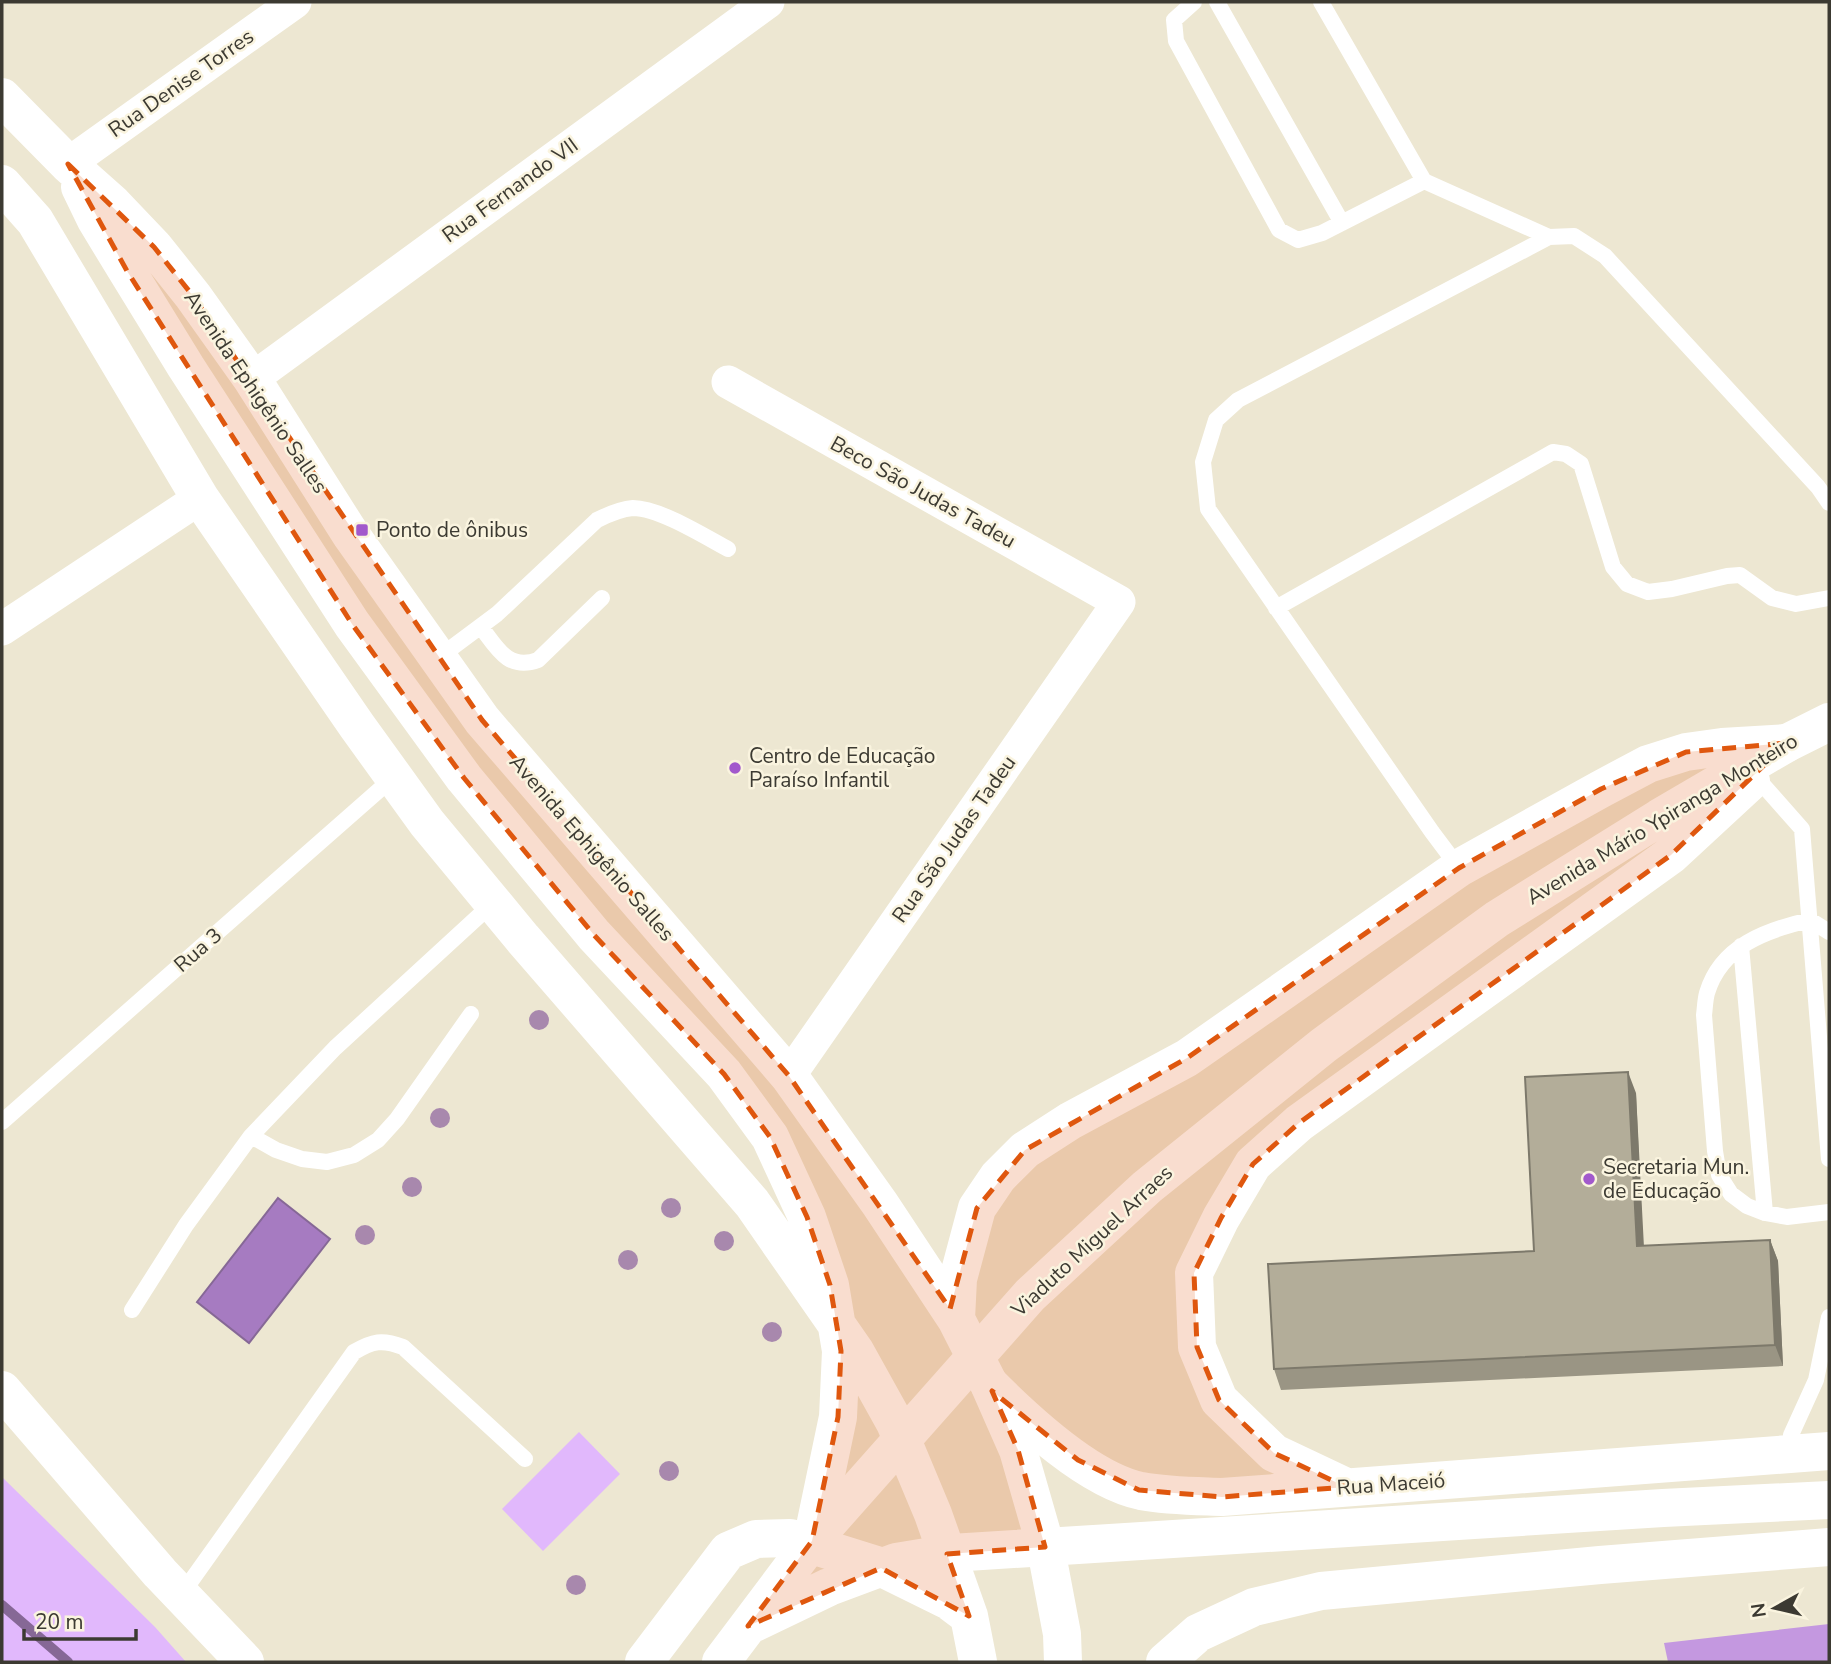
<svg xmlns="http://www.w3.org/2000/svg" width="1831" height="1664" viewBox="0 0 1831 1664" font-family="'Nunito Sans',sans-serif">
	<rect width="100%" height="100%" fill="#ede7d2"/>
	<!-- green -->
	<path fill="#e1b8fc" d="M579 1432 620 1474 543 1551 502 1509Z
		M2 1477 155 1627 186 1662H2Z"/>
	<!-- forest -->
	<path fill="#c498e0" d="M1829 1624V1662H1668L1664 1643Z"/>
	<!-- water -->
	<path fill="#a67bc1" stroke="#866896" stroke-width="2" d="M278 1198 330 1239 249 1343 197 1302Z"/>
	<g fill="none" stroke-linecap="round" stroke-linejoin="round">
		<!-- stream -->
		<path stroke="#866896" stroke-width="10" d="M2 1605 68 1662"/>
		<!-- lane -->
		<path stroke="#fff" stroke-width="16" d="M1194 2 1174 20 1176 41 1279 230 1298 240 1322 233 1424 181
			M1217 2 1342 223
			M1321 2 1424 181 1549 237
			M1276 608 1553 452 1566 454 1581 464 1613 567 1627 584 1648 592 1672 589 1727 576 1740 575 1772 598 1796 604 1829 598
			M481 627C497 648 508 671 538 660L602 598
			M438 658 497 614 597 520C609 514 620 509 633 508 659 508 704 536 728 549
			M1756 777 1802 829 1829 1159
			M1459 868 1432 832 1208 509 1203 462 1216 420 1238 400 1549 237 1574 236 1605 256 1818 487 1829 503
			M1829 932 1810 920C1766 930 1721 946 1707 993 1705 1000 1705 1008 1704 1015L1715 1151 1719 1175 1731 1194 1747 1206 1765 1213 1787 1217 1829 1212
			M1741 946 1765 1213
			M2 1122 394 777
			M251 1136 276 1150 302 1159 327 1162 354 1155 378 1140 397 1119 471 1014
			M132 1310 186 1225 251 1136 335 1048 493 903
			M1790 1454 1791 1435 1816 1380 1829 1317
			M181 1595 354 1352C373 1341 382 1339 403 1347L525 1459"/>
		<!-- street -->
		<path stroke="#fff" stroke-width="33" d="M68 164 295 2
			M252 379 768 2
			M728 382 1119 602 789 1076
			M2 629 200 498"/>
		<!-- secondary -->
		<path stroke="#fff" stroke-width="38" d="M989 1384C1026 1421 1089 1480 1141 1491 1168 1496 1195 1496 1222 1497L1829 1451
			M2 1390 160 1573 245 1662
			M1346 1487 1274 1453 1219 1400 1197 1347 1194 1273 1221 1218 1253 1164 1299 1123 1671 855 1751 781
			M754 1623 829 1587 896 1562 951 1553 1663 1508 1829 1500
			M721 1662 812 1541 1030 1295 1147 1187 1324 1045 1497 919 1659 818 1787 743 1829 722"/>
		<!-- primary -->
		<path stroke="#fff" stroke-width="38" d="M2 97 68 164 113 204 154 247 193 296 252 379 351 535 482 720 789 1076 880 1204 956 1319 989 1384 1018 1450 1045 1544 1062 1634 1063 1662
			M2 184 35 221 200 498 357 726 427 823 523 939 752 1203 855 1351 895 1423 933 1514 969 1616 978 1662
			M80 187 96 220 127 271 186 367 352 624 464 778 594 935 724 1074 770 1137 807 1217 830 1285 841 1351 838 1417 812 1541
			M956 1319 958 1279 977 1208 998 1177 1025 1150 1070 1121 1187 1058 1459 868 1601 789 1648 764 1686 752 1722 747 1787 743
			M644 1662 728 1551 756 1539 790 1538 876 1565 949 1601 969 1616
			M1165 1662 1198 1633 1254 1607 1321 1591 1600 1565 1829 1547"/>
	</g>
	<!-- trees -->
	<g fill="#a888ad">
		<circle cx="539" cy="1020" r="10"/>
		<circle cx="440" cy="1118" r="10"/>
		<circle cx="412" cy="1187" r="10"/>
		<circle cx="671" cy="1208" r="10"/>
		<circle cx="365" cy="1235" r="10"/>
		<circle cx="724" cy="1241" r="10"/>
		<circle cx="628" cy="1260" r="10"/>
		<circle cx="772" cy="1332" r="10"/>
		<circle cx="669" cy="1471" r="10"/>
		<circle cx="576" cy="1585" r="10"/>
	</g>
	<!-- wall -->
	<path fill="#9a9584" d="M1636 1093 1643 1246 1770 1240 1778 1261 1783 1366 1281 1390 1274 1369 1534 1251Z"/>
	<!-- shaded-wall -->
	<path fill="#7d796b" d="M1628 1072 1636 1093 1645 1267 1637 1246Z
		M1770 1240 1778 1261 1783 1366 1775 1345Z"/>
	<!-- building -->
	<path fill="#b3ad99" stroke="#7d796b" stroke-width="2" d="M1628 1072 1637 1246 1770 1240 1775 1345 1274 1369 1268 1264 1534 1251 1525 1077Z"/>
	<!-- marked area -->
	<path fill="#df570e" fill-opacity="0.2" stroke="#df570e" stroke-width="5" stroke-dasharray="14 9" stroke-linejoin="round" d="M68 164 154 247 193 296 482 720 789 1076 950 1309 977 1208 1025 1150 1187 1058 1459 868 1601 789 1686 752 1787 743 1671 855 1299 1123 1253 1164 1221 1218 1194 1273 1197 1347 1219 1400 1274 1453 1346 1487 1222 1497 1139 1490 1078 1460 992 1391 1018 1450 1045 1547 947 1554 969 1616 881 1568 748 1626 812 1541 838 1417 841 1351 830 1285 807 1217 770 1137 724 1074 594 935 464 778 352 624 127 271Z"/>
	<!-- markers -->
	<g fill="#a259cc" stroke="#faf4df" stroke-width="2.5">
		<rect x="355" y="523" width="14" height="14" rx="3.5"/>
		<circle cx="735" cy="768" r="7"/>
		<circle cx="1589" cy="1179" r="7"/>
	</g>
	<g text-anchor="middle" dominant-baseline="central" stroke-width="5" stroke-linejoin="round" paint-order="stroke">
		<!-- street labels -->
		<g font-size="21" fill="#3c3a32" stroke="#faf4df">
			<text transform="translate(181 83) rotate(-35)">Rua Denise Torres</text>
			<text transform="translate(510 190) rotate(-36)">Rua Fernando VII</text>
			<text transform="translate(256 392) rotate(56)">Avenida Ephigênio Salles</text>
			<text transform="translate(923 492) rotate(29)">Beco São Judas Tadeu</text>
			<text transform="translate(1662 819) rotate(-31)">Avenida Mário Ypiranga Monteiro</text>
			<text transform="translate(954 839) rotate(-55)">Rua São Judas Tadeu</text>
			<text transform="translate(592 848) rotate(49)">Avenida Ephigênio Salles</text>
			<text transform="translate(198 950) rotate(-41)">Rua 3</text>
			<text transform="translate(1092 1241) rotate(-43)">Viaduto Miguel Arraes</text>
			<text transform="translate(1391 1484) rotate(-4)">Rua Maceió</text>
		</g>
		<!-- poi labels -->
		<g font-size="21" fill="#3c3a32" stroke="#faf4df" text-anchor="start">
			<text x="376" y="530">Ponto de ônibus</text>
			<text x="749" y="756">Centro de Educação<tspan x="749" dy="24">Paraíso Infantil</tspan></text>
			<text x="1603" y="1167">Secretaria Mun.<tspan x="1603" dy="24">de Educação</tspan></text>
		</g>
	</g>
	<!-- border -->
	<rect width="1831" height="1664" fill="none" stroke="#3c3a32" stroke-width="7"/>
	<!-- north arrow -->
	<g transform="translate(1775 1608) rotate(262)" stroke="#faf4df" stroke-width="5" paint-order="stroke">
	<path d="M0-5L12 26L0 18L-12 26Z" fill="#3c3a32"/>
	<text y="-10" font-size="19" font-weight="bold" text-anchor="middle" fill="#3c3a32">N</text>
	</g>
	<!-- scale -->
	<path d="M24 1629v10h112v-10" fill="none" stroke="#3c3a32" stroke-width="3.5"/>
	<text x="35" y="1629" font-size="21" fill="#3c3a32" stroke="#faf4df" stroke-width="5" paint-order="stroke">20 m</text>
</svg>
